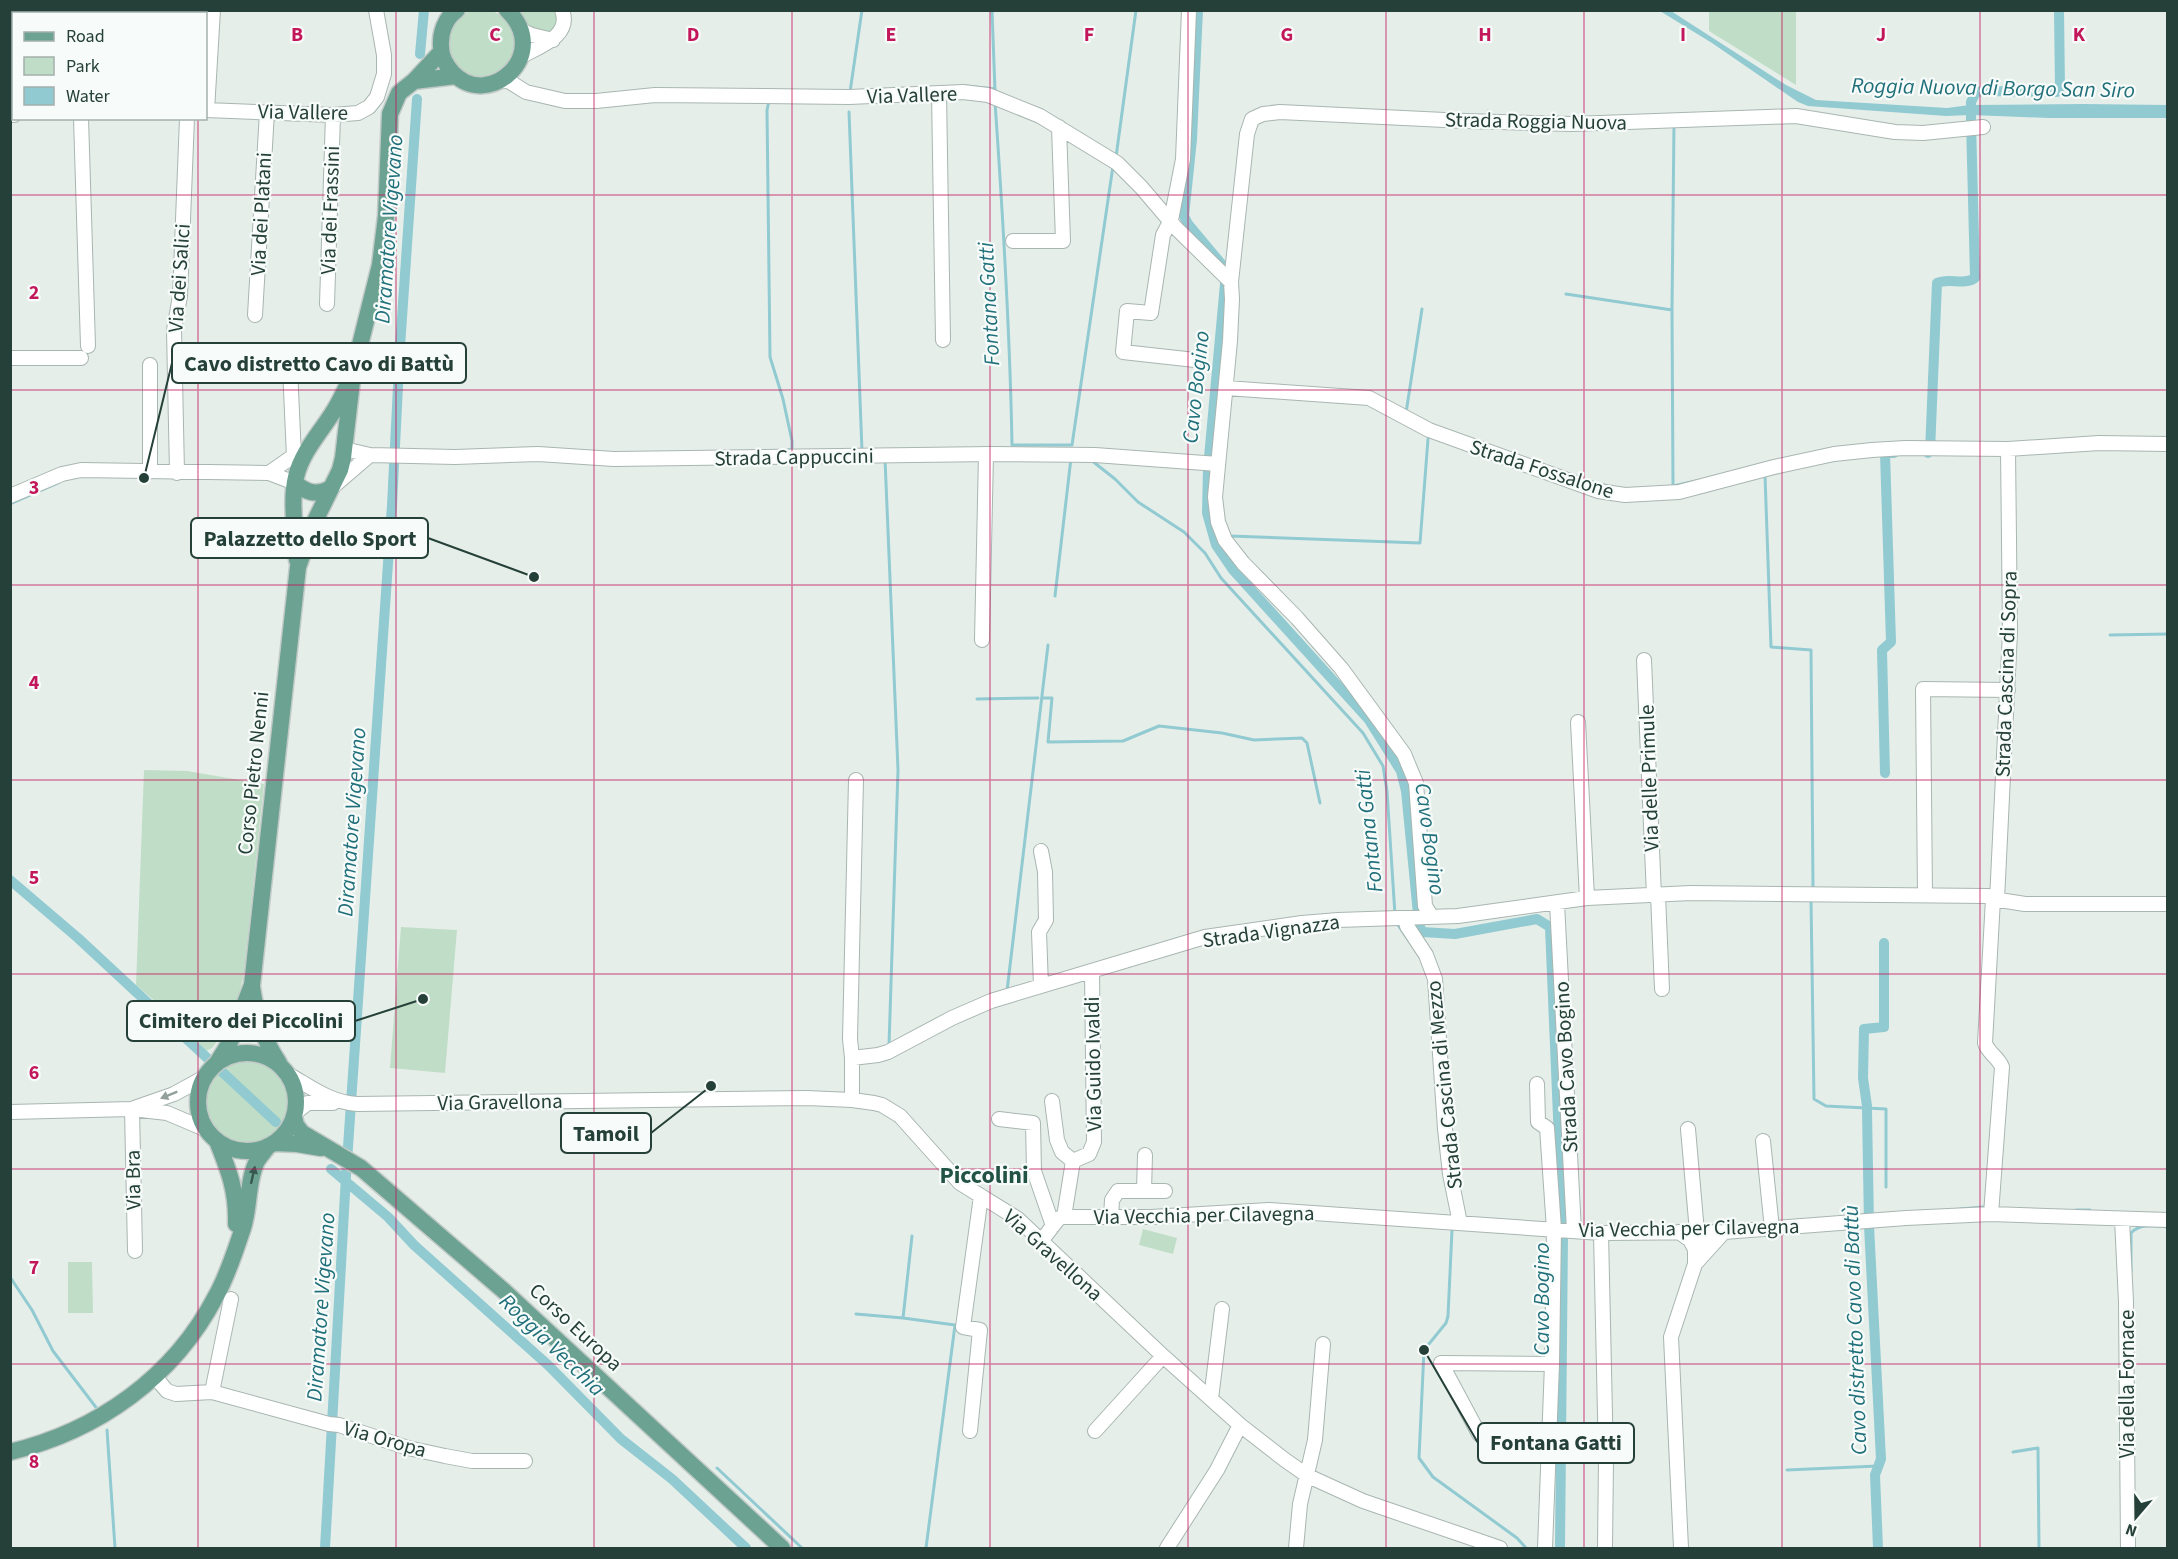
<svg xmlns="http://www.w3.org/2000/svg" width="2178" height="1559" viewBox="0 0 2178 1559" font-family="'Source Sans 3',sans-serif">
	<rect width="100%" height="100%" fill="#e6eeea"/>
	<!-- green -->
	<path fill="#c0dec7" d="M471 11H493L502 16 515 33V54L504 71 474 79 450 61 449 30 462 14Z
		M520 11H557L559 17 554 29 547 33 527 26Z
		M1709 11H1796V85L1709 31Z
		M144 770 187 771 264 784 244 973 237 1004 225 1031 212 1048 206 1051 173 1017 136 985Z
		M401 927 457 930 445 1073 390 1068Z
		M203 1102a42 42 0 1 1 84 0a42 42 0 1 1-84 0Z
		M1143 1229 1177 1238 1173 1254 1139 1245Z
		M68 1262H92L93 1313H68Z"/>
	<!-- water -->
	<path fill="#91cad1" d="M1660 11H1671L1786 85 1816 100 1947 108 1970 105V115L1946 116 1808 106 1798 102 1712 43Z
		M2082 104 2167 105V118H2048L1972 115V105Z"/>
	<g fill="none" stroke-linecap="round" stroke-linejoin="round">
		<!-- stream -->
		<path stroke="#91cad1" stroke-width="3" d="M992 10 995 91
			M965 86 995 89
			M850 92 862 10
			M769 101 767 110 770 357 783 399 792 441V448L787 451
			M995 102C1003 217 1010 331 1012 445H1072L1113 166
			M1488 111 1493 116
			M849 112 862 451
			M1116 157 1136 10
			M1566 294 1672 310 1673 486 1696 481
			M1672 310 1674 123
			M1406 413 1422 309
			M885 459 898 770 889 1045
			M1091 460 1115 479 1138 502 1184 532 1205 553 1221 578 1363 733 1383 766 1387 791 1395 915
			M1765 475 1771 647 1811 650 1813 888
			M1592 482 1608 486
			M10 504 58 483
			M1230 536 1420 543 1428 439
			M1055 596 1071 458
			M2110 635 2168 634
			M1044 698H1052L1048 742 1123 741 1159 726 1222 733 1254 740 1302 738 1307 743 1320 803
			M977 699 1038 698
			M1811 899 1814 1099 1826 1106 1886 1109V1187
			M1396 922 1409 941
			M1007 991 1048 645
			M1960 1209 1984 1207
			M2076 1210H2090
			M1452 1230 1448 1316 1446 1323 1424 1350 1419 1458 1433 1477 1517 1538 1526 1548
			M912 1236 903 1318 955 1325 926 1548
			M2131 1271V1233C2140 1223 2155 1226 2168 1227
			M10 1277 32 1310 53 1351 98 1410
			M856 1314 903 1318
			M107 1430 115 1548
			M2013 1452 2038 1448 2039 1548
			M717 1468 802 1548
			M1787 1470 1878 1466"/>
		<!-- canal -->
		<path stroke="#91cad1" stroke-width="10" d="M1198 10 1192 139 1184 216 1188 224 1224 267 1226 273 1208 468 1207 513 1216 545 1233 570 1369 720 1401 771 1406 791 1419 924 1422 932 1455 934 1537 919 1550 927 1563 1236 1560 1548
			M420 54 424 10
			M1928 453 1930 451 1937 283C1949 277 1964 286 1975 278L1971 121V102L1976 92 1984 91 2057 92 2060 89 2059 10
			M1885 773 1882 650 1891 642 1885 453H1894
			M10 880 78 938 276 1122
			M1867 1106 1863 1078 1864 1029 1884 1027V943
			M1867 1110 1869 1226 1881 1459 1875 1475 1878 1548
			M331 1169 388 1217 414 1245 548 1365 621 1439 672 1479 746 1548
			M325 1548 346 1176 392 505 400 347 417 99"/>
		<!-- minor casing -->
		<g stroke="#a8b6b1" stroke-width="16">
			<path id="minor" d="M65 10 68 14
				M1189 10 1183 159 1171 220 1163 235 1151 313 1127 311 1123 352 1195 360
				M521 30 532 35 553 40
				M522 56C540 46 572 36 562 10
				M502 80 510 82 526 92 565 101H596L655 95 849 97 963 92 988 95 1040 116 1117 163 1141 187 1176 228 1231 282
				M939 93 943 340
				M206 110 333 115 358 113 369 107 377 97 384 74V55L376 10
				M207 110 213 10
				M10 115H14
				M81 118 88 346
				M1013 241H1063L1059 127
				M327 304 333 115
				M255 315 267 112
				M10 358H81
				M290 368 294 457
				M1226 388 1369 398 1429 430 1598 491 1625 495 1679 492 1774 467 1834 454 1872 450 1905 448 2008 449 2099 443 2168 444
				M344 449 370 455 455 457 538 454 614 459 992 454 1095 455 1218 464
				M150 472V365
				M177 473 174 330 180 296 187 118
				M269 473 299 452
				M335 485 370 455
				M10 496 62 474 81 470 269 473 295 483
				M982 640 986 454
				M1644 660 1654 896
				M1578 722 1587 898
				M1658 895 1662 989
				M1925 895 1923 689 2008 690
				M1997 900 2010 632 2008 449
				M1557 903 1574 1231
				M1432 917 1425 906 1416 783 1404 754 1341 668 1297 618 1243 563 1225 540 1218 522 1215 497 1230 341 1232 299 1231 282 1247 134 1252 119 1263 114 1280 112 1465 121 1572 124 1796 116 1895 132 1923 133 1983 127
				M1405 918 1407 926 1426 955 1435 979 1445 1129 1450 1174 1460 1223
				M1041 986 1039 932 1046 920 1045 872 1041 851
				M852 1058 878 1055 888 1052 952 1018 991 1001 1205 937 1302 923 1338 920 1458 916 1587 898 1691 893 1988 896 1993 899 2025 904H2168
				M288 1074C311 1087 329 1102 357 1104L807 1098 852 1100 874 1103 882 1105 900 1116 960 1183 1018 1219 1163 1356 1240 1425 1285 1460 1308 1476 1363 1501 1500 1548
				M1537 1084 1538 1122 1547 1128 1554 1229 1552 1364 1545 1548
				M852 1100V1058L850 1039 856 780
				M1052 1101 1057 1140 1062 1152 1073 1161
				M134 1108 174 1094 205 1077
				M132 1109 135 1251
				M10 1112 132 1109 167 1113 207 1130
				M295 1113 308 1103H333
				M999 1119 1033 1123 1034 1171 1053 1226
				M1688 1129 1697 1232 1702 1240
				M1763 1141 1772 1229
				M1144 1191H1165
				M1991 1214 2002 1067C1998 1057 1988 1053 1985 1043L1993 899
				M1064 1217 1073 1161 1089 1154 1094 1142 1092 971
				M1111 1217 1112 1200 1118 1191H1144L1145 1155
				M2122 1219 2126 1302 2128 1548
				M1679 1232 1690 1240 1695 1249V1264L1671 1337 1681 1548
				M1601 1233 1606 1460 1605 1548
				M1042 1240 1059 1218 1064 1217H1151L1269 1210 1601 1233 1724 1232 1906 1218 1991 1214 2168 1220
				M1695 1264 1724 1232
				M155 1377 167 1391 176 1394 212 1392 329 1424 339 1425 408 1448 445 1456 472 1461H525
				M212 1392 231 1299
				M1211 1399 1222 1309
				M970 1431 980 1330 963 1327 981 1196
				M1095 1431 1163 1356
				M1550 1436 1479 1434 1441 1363 1552 1364
				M1167 1548 1217 1470 1240 1425
				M1296 1548 1300 1504 1315 1440 1323 1344"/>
		</g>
		<!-- major casing -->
		<g stroke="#c2cac7" stroke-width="19">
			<path id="major" d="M457 10C445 18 440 33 441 47 441 57 446 65 452 72 488 112 553 54 507 10
				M414 81 456 76
				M295 483C307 493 317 496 331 488
				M297 560C296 535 290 501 296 477 302 451 322 431 335 409 340 401 344 392 348 384
				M252 987C257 1019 261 1035 279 1063
				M198 1102a49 49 0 1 1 98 0a49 49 0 1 1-98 0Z
				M217 1063 230 1042 252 985 298 567 313 525 340 470 343 458 353 373 380 265 386 216 390 114 399 93 414 81 441 52
				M294 1117 296 1125 302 1133 361 1168 504 1291 782 1548
				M217 1141C229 1171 237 1191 236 1224
				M274 1143 297 1144 321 1148
				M10 1452C98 1431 174 1377 216 1296 228 1275 235 1251 243 1228 250 1207 247 1181 257 1161 260 1156 265 1151 268 1146"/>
		</g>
		<!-- minor -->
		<use href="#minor" stroke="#fff" stroke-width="14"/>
		<!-- major -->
		<use href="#major" stroke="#6ca292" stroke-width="16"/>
	</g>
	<!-- one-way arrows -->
	<defs><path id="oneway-solid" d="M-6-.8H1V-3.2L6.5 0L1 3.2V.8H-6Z" transform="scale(1.5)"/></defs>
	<use fill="#92a09c" href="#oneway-solid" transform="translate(169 1095) rotate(158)"/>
	<use fill="#37584e" href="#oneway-solid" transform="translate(253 1175) rotate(-77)"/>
	<!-- grid -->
	<path fill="none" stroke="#c2185b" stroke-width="1.5" stroke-opacity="0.55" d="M198 10V14M396 10V1548M594 10V1548M792 10V1548M990 10V1548M1188 10V1548M1386 10V1548M1584 10V1548M1782 10V1548M1980 10V1548M198 118V1548M10 195H2168M10 390H2168M10 585H2168M10 780H2168M10 974H2168M10 1169H2168M10 1364H2168"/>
	<g text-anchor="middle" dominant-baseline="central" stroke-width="4.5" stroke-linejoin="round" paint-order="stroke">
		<!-- street labels -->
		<g font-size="21" fill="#254038" stroke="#f7fbf9">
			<text transform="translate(912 95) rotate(-2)">Via Vallere</text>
			<text transform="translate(303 112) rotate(1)">Via Vallere</text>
			<text transform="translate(1536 121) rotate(1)">Strada Roggia Nuova</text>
			<text transform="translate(330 210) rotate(-88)">Via dei Frassini</text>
			<text transform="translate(261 214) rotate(-87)">Via dei Platani</text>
			<text transform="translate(179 278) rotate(-86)">Via dei Salici</text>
			<text transform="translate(794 457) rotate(-1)">Strada Cappuccini</text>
			<text transform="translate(1542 469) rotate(18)">Strada Fossalone</text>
			<text transform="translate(2006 674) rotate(-88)">Strada Cascina di Sopra</text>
			<text transform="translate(253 773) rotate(-84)">Corso Pietro Nenni</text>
			<text transform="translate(1649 778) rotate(-92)">Via delle Primule</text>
			<text transform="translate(1271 931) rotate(-8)">Strada Vignazza</text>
			<text transform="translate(1093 1064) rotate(-91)">Via Guido Ivaldi</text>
			<text transform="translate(1566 1067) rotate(-93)">Strada Cavo Bogino</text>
			<text transform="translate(1444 1085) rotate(-96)">Strada Cascina di Mezzo</text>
			<text transform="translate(500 1102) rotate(-1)">Via Gravellona</text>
			<text transform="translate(133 1180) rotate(-91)">Via Bra</text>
			<text transform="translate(1204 1215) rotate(-1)">Via Vecchia per Cilavegna</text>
			<text transform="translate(1689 1228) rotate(-1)">Via Vecchia per Cilavegna</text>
			<text transform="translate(1053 1255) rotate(42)">Via Gravellona</text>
			<text transform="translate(576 1327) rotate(43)">Corso Europa</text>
			<text transform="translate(2127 1384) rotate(-90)">Via della Fornace</text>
			<text transform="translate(385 1439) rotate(16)">Via Oropa</text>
		</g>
		<!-- water labels -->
		<g font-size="22" font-style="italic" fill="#20707b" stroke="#f7fbf9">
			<text transform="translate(1993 88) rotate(1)">Roggia Nuova di Borgo San Siro</text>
			<text transform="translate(389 229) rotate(-86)">Diramatore Vigevano</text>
			<text transform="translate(989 304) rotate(-93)">Fontana Gatti</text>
			<text transform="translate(1196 387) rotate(-84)">Cavo Bogino</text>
			<text transform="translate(352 822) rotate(-86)">Diramatore Vigevano</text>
			<text transform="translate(1369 831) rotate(-96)">Fontana Gatti</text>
			<text transform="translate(1430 839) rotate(82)">Cavo Bogino</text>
			<text transform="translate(1542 1299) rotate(-90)">Cavo Bogino</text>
			<text transform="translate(321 1307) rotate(-86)">Diramatore Vigevano</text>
			<text transform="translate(1855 1330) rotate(-92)">Cavo distretto Cavo di Battù</text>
			<text transform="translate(552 1345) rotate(44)">Roggia Vecchia</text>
		</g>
		<!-- quarter labels -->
		<g font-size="24" font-weight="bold" fill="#215244" stroke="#f7fbf9">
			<text x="984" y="1175">Piccolini</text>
		</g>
	</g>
	<g font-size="20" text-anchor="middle" font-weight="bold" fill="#c2185b" stroke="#f7fbf9" stroke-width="4.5" stroke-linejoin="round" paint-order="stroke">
		<text x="297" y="41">B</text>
		<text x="495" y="41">C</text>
		<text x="693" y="41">D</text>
		<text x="891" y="41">E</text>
		<text x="1089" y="41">F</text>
		<text x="1287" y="41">G</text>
		<text x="1485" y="41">H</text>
		<text x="1683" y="41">I</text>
		<text x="1881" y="41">J</text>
		<text x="2079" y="41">K</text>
		<text x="34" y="299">2</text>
		<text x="34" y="494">3</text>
		<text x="34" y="689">4</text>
		<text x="34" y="884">5</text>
		<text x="34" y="1079">6</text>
		<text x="34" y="1274">7</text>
		<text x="34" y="1468">8</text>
	</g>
	<!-- callouts -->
	<path fill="none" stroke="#254038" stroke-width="2" d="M144 478L172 363M534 577L428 538M423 999L355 1021M711 1086L651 1133M1424 1350L1478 1443"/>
	<g fill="#254038" stroke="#f7fbf9" stroke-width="2">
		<circle cx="144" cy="478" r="6"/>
		<circle cx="534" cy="577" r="6"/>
		<circle cx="423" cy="999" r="6"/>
		<circle cx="711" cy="1086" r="6"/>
		<circle cx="1424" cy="1350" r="6"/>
	</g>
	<g fill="#f7fbf9" stroke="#254038" stroke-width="2">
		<rect x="172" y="343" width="294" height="40" rx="6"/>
		<rect x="191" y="518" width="237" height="40" rx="6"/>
		<rect x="127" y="1001" width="228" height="40" rx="6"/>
		<rect x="561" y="1113" width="90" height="40" rx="6"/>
		<rect x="1478" y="1423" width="156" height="40" rx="6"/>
	</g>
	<g font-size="22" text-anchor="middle" font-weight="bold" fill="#254038">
		<text x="319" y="371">Cavo distretto Cavo di Battù</text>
		<text x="310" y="546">Palazzetto dello Sport</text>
		<text x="241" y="1028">Cimitero dei Piccolini</text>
		<text x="606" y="1141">Tamoil</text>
		<text x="1556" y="1450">Fontana Gatti</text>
	</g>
	<!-- border -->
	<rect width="2178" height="1559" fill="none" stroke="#254038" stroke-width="24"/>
	<!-- legend -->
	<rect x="12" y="12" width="195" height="108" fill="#f7fbf9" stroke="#a3b0ac" stroke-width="1.5"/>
	<rect x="24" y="32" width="30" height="9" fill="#6ca292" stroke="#a3b0ac" stroke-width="1.5"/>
	<text x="66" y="42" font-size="18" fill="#254038">Road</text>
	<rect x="24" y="57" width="30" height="18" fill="#c0dec7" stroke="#a3b0ac" stroke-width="1.5"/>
	<text x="66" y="72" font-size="18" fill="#254038">Park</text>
	<rect x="24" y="87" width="30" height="18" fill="#91cad1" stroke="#a3b0ac" stroke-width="1.5"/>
	<text x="66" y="102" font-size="18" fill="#254038">Water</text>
	<!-- north arrow -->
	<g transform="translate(2136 1517) rotate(200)" stroke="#f7fbf9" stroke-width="4.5" paint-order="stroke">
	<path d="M0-4.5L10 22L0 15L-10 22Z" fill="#254038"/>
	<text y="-9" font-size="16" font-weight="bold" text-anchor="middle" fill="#254038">N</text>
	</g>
</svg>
